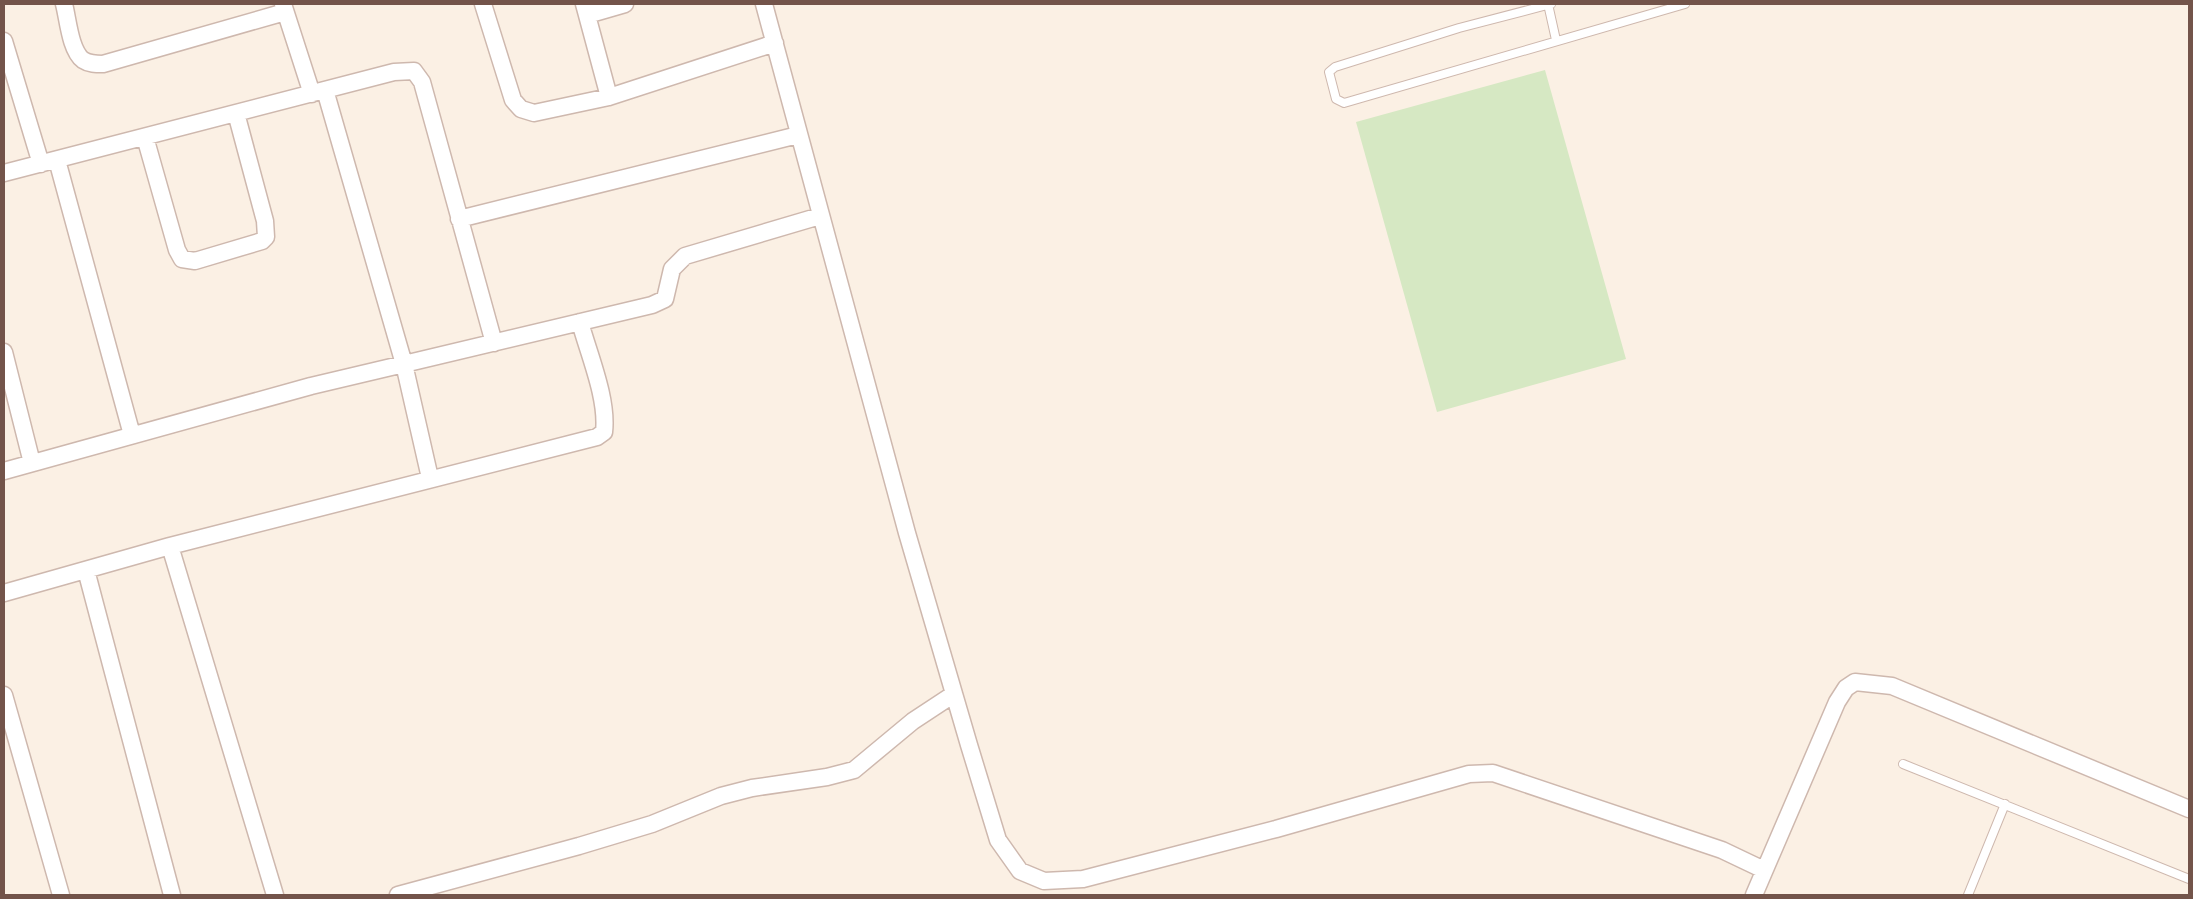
<svg xmlns="http://www.w3.org/2000/svg" width="2193" height="899" viewBox="0 0 2193 899" font-family="'Source Sans 3',sans-serif">
	<rect width="100%" height="100%" fill="#fbf0e4"/>
	<!-- garden -->
	<path fill="#d6e8c3" d="M1545 70 1626 359 1437 412 1356 122Z"/>
	<g fill="none" stroke-linecap="round" stroke-linejoin="round">
		<!-- service casing -->
		<g stroke="#ceb8ae" stroke-width="10">
			<path id="service" d="M1548 4 1556 40
				M1551 4 1459 28 1335 67 1329 72 1336 99 1344 103 1685 4
				M1903 764 2189 879
				M1968 895 2005 804"/>
		</g>
		<!-- minor casing -->
		<g stroke="#ceb8ae" stroke-width="19">
			<path id="minor" d="M64 4C68 19 70 50 83 60 89 64 96 64 103 64L285 12
				M283 4 312 94
				M483 4 513 100 521 109 534 113 609 97 775 43
				M584 4 609 97
				M764 4 907 533 969 745 998 840 1020 871 1044 881 1083 879 1276 829 1469 774 1493 773 1722 850 1764 870
				M587 15 625 4
				M4 41 41 164
				M145 137 177 250 182 259 195 261 262 241 266 237 265 221 236 113
				M57 160 132 435
				M4 173 394 72 414 71 422 82 494 343
				M459 219 798 135
				M4 352 32 463
				M4 471 311 386 404 364 325 90
				M430 478 404 364 652 305 665 299 672 269 685 256 820 216
				M170 546 275 895
				M86 570 172 895
				M4 593 170 546 597 437 604 432C608 399 589 355 580 322
				M4 695 61 895
				M398 895 579 846 652 824 721 796 752 788 827 777 854 770 913 721 954 694
				M1754 895 1837 702 1846 688 1855 682 1892 686 2189 809"/>
		</g>
		<!-- service -->
		<use href="#service" stroke="#fff" stroke-width="8"/>
		<!-- minor -->
		<use href="#minor" stroke="#fff" stroke-width="16"/>
	</g>
	<!-- border -->
	<rect width="2193" height="899" fill="none" stroke="#73544a" stroke-width="10"/>
</svg>
